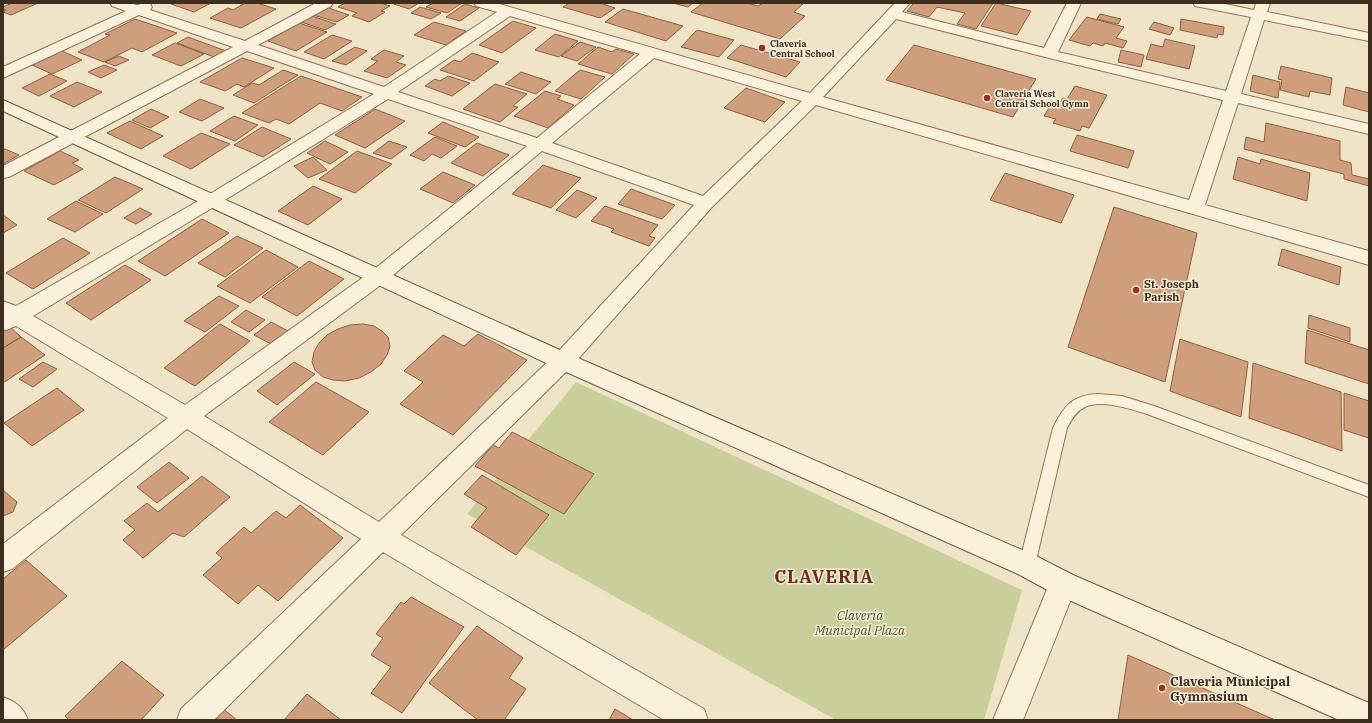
<svg xmlns="http://www.w3.org/2000/svg" width="1372" height="723" viewBox="0 0 1372 723" font-family="'IBM Plex Serif',serif">
	<rect width="100%" height="100%" fill="#f0e4c8"/>
	<!-- green -->
	<path fill="#c9cf9b" d="M576 382 1022 590 984 720H836L467 514Z"/>
	<!-- building -->
	<path fill="#cf9f7d" stroke="#8d5f41" d="M12 3H38L11 15 3 12 6 10 3 9V7Z
		M172 3H211L194 12 171 4Z
		M245 3H257L276 9 241 28 210 18 228 8 233 10Z
		M345 3H381L390 6 381 11 385 12 369 22 352 16 357 13 338 7Z
		M396 3H419L409 9 394 4Z
		M433 3H462L447 13 426 7Z
		M569 3H600L615 8 600 18 563 7Z
		M673 3H693L688 7Z
		M703 3H747L758 6 763 3H804L794 12 805 16 780 39 691 12Z
		M914 3H993L976 29 957 24 965 13 937 7 929 17 907 11Z
		M996 3 1031 11 1017 35 981 26Z
		M465 4 479 8 460 21 446 17Z
		M326 7 349 15 337 22 313 15Z
		M420 7 441 13 431 19 411 13Z
		M623 9 683 26 666 41 605 22Z
		M1100 14 1121 19 1118 24 1097 19Z
		M312 16 336 24 325 30 301 22Z
		M1087 17 1124 27 1116 38 1127 41 1123 48 1105 43 1103 46 1093 43 1090 46 1069 40Z
		M135 19 177 33 142 52 132 48 104 62 78 52 110 35 105 34Z
		M1181 19 1224 27 1223 35 1218 34 1217 38 1180 30Z
		M513 21 536 28 502 53 479 45Z
		M434 22 466 31 446 45 414 35Z
		M1154 22 1174 28 1170 35 1149 29Z
		M299 23 327 32 296 51 268 41Z
		M697 30 734 40 719 57 681 47Z
		M555 34 578 41 559 57 535 50Z
		M332 35 352 41 324 59 304 52Z
		M188 37 226 51 214 57 177 43Z
		M1165 39 1195 46 1189 69 1146 59 1151 44 1163 47Z
		M580 42 596 47 577 61 561 56Z
		M175 43 204 54 181 66 152 55Z
		M741 45 800 62 786 77 727 58Z
		M914 45 1036 79 1013 117 886 80Z
		M355 47 367 51 346 65 332 61Z
		M598 47 612 52 616 49 634 54 612 74 578 64Z
		M384 50 404 56 396 62 406 65 387 78 364 71 378 61 371 59Z
		M1121 50 1144 55 1141 67 1118 62Z
		M62 51 82 60 52 74 32 65Z
		M472 53 499 62 474 81 440 70 454 60 460 62Z
		M119 56 129 60 115 66 105 62Z
		M242 58 274 68 244 87 237 84 225 91 200 82Z
		M104 65 117 70 101 78 88 72Z
		M1281 66 1332 78 1330 95 1310 91 1309 97 1280 90 1282 80 1278 79Z
		M283 70 298 75 254 103 233 95 252 83 259 85Z
		M580 70 605 77 581 99 555 91Z
		M521 72 551 82 536 94 505 84Z
		M50 74 67 81 39 96 22 88Z
		M1253 75 1280 82 1278 98 1250 91Z
		M301 76 362 97 342 111 320 103 289 124 276 119 269 123 242 113Z
		M448 76 470 83 452 96 425 86 435 79 440 81Z
		M77 82 102 92 74 107 50 96Z
		M495 84 527 94 513 106 518 107 500 122 463 109Z
		M1075 86 1107 95 1089 128 1082 126 1080 131 1053 123 1056 119 1044 116 1052 103 1058 105 1063 98 1067 99Z
		M1346 87 1369 93V112L1343 105Z
		M746 88 785 102 765 122 724 108Z
		M545 91 561 96 557 99 574 105 548 128 514 116Z
		M200 99 224 108 202 121 179 112Z
		M151 109 169 117 150 128 132 120Z
		M375 109 405 121 365 148 335 135Z
		M234 116 258 125 235 141 210 131Z
		M130 121 163 136 141 149 107 133Z
		M443 122 479 137 465 147 428 133Z
		M1266 123 1340 141V160L1351 163 1352 175 1369 179V186L1344 179V174L1244 149 1246 137 1264 142Z
		M262 127 291 139 263 157 234 145Z
		M201 133 230 144 191 169 163 156Z
		M1077 135 1134 151 1128 168 1070 151Z
		M435 137 457 146 441 158 432 154 424 161 410 155Z
		M325 141 348 152 330 164 307 153Z
		M389 141 407 147 391 159 373 153Z
		M477 143 509 155 483 176 451 163Z
		M5 149 19 155 3 164V150Z
		M60 151 79 160 72 163 83 169 54 185 24 171Z
		M357 151 392 164 355 193 319 179Z
		M313 157 327 170 308 178 294 166Z
		M1238 157 1260 164 1261 159 1310 173 1307 201 1233 179Z
		M543 165 581 178 551 208 512 194Z
		M443 172 475 185 453 203 420 189Z
		M1005 173 1074 195 1061 223 990 200Z
		M115 177 143 189 106 213 78 200Z
		M313 186 342 199 308 225 278 211Z
		M631 189 675 205 662 219 618 204Z
		M577 190 597 198 576 218 556 210Z
		M76 201 103 214 75 232 47 219Z
		M605 206 658 225 649 236 655 238 649 246 611 232 614 229 591 221Z
		M1114 207 1197 233 1165 382 1068 347Z
		M140 208 152 214 136 224 124 218Z
		M3 215 17 225 3 233Z
		M202 219 229 233 165 276 138 261Z
		M237 236 263 248 225 277 198 263Z
		M63 238 90 253 33 289 6 273Z
		M1282 249 1341 267 1339 285 1278 265Z
		M266 250 298 267 250 303 217 286Z
		M309 261 344 279 297 316 262 297Z
		M125 265 151 280 91 320 66 303Z
		M219 296 239 306 205 332 184 321Z
		M246 310 265 320 249 332 231 322Z
		M1309 315 1350 328V342L1308 328Z
		M271 322 290 332 273 345 254 335Z
		M220 324 250 341 195 386 164 368Z
		M363 324 374 326 382 331 388 337 390 346 387 355 381 364 371 372 359 378 345 381 333 380 323 377 315 370 312 362 314 352 319 343 327 335 338 329 350 325Z
		M9 326 21 337 3 348V330Z
		M1307 330 1369 350V384L1305 363Z
		M478 334 527 360 453 435 400 404 423 382 404 371 443 335 464 346Z
		M21 337 45 355 3 383V348Z
		M1180 339 1248 362 1241 417 1170 391Z
		M43 362 57 369 33 387 19 379Z
		M294 362 315 374 277 405 257 391Z
		M1253 363 1341 392 1342 451 1249 418Z
		M316 382 369 412 323 455 269 422Z
		M57 388 84 410 32 446 4 423Z
		M1344 393 1369 401V438L1344 430Z
		M512 432 594 474 564 514 475 466 493 445 499 448Z
		M169 462 189 478 157 503 137 487Z
		M482 475 549 515 516 555 471 527 487 508 464 494Z
		M202 476 230 497 184 537 173 533 143 558 123 540 135 530 124 521 147 503 158 512Z
		M3 490 17 502 13 512 3 516Z
		M300 505 343 538 278 601 258 585 238 604 203 575 222 558 216 553 244 527 251 533 276 511 286 518Z
		M26 560 67 596 3 650V579Z
		M411 597 464 627 402 713 371 693 391 667 371 655 383 638 376 634 401 602 404 604Z
		M477 626 523 658 509 678 526 689 504 720H478L429 683Z
		M1128 655 1275 720H1118Z
		M122 661 164 695 141 720H69L65 716Z
		M307 694 341 720H284Z
		M222 708 237 720H211Z
		M615 709 633 720H609Z"/>
	<g fill="none" stroke-linecap="round" stroke-linejoin="round">
		<!-- lane casing -->
		<g stroke="#8d765c" stroke-width="2">
			<path id="lane" d="M1098 394 1122 396 1154 406 1369 485V497L1147 414C1131 409 1101 399 1085 407 1076 411 1071 420 1067 428L1035 565 1033 570 1027 572 1021 570 1019 565 1053 428C1064 406 1072 395 1098 394Z"/>
		</g>
		<!-- street casing -->
		<g stroke="#8d765c" stroke-width="2">
			<path id="street" d="M110 3H130L137 5 145 3 150 4 152 7 150 10 245 41 316 3H333L331 6 258 45 384 87 497 12 476 6 474 3H496L810 93 895 3H910L902 12 1044 48 1067 3H1081L1058 52 1226 91 1251 17 1195 6 1193 3H1220L1254 10 1256 3H1270L1267 12 1369 33V41L1264 20 1241 94 1369 124V134L1238 103 1205 205 1369 251V265L816 105 712 207 571 367 401 535 704 709 708 720H664L383 552 214 720H177L181 709 361 539 187 429 12 569 3 572V544L168 418 16 326 6 330 3 329V301L16 306 205 197 374 94 247 51 9 177 3 178V166L233 47 139 15 3 78V67L126 11 112 6ZM510 16 640 54 537 138 398 92ZM896 19 1049 58 1223 100 1189 200 823 97ZM654 58 802 101 703 196 552 143ZM388 99 527 146 372 271 185 405 33 316 217 205ZM542 151 694 205 555 355 379 522 204 416 386 281Z
				M1063 571 1073 575 1077 584 1023 720H993L1053 575Z
				M3 697C16 702 23 707 28 720H3Z"/>
		</g>
		<!-- secondary casing -->
		<g stroke="#6f573f" stroke-width="2">
			<path id="secondary" d="M3 100 571 355 1036 556 1073 575 1369 703V720H1339L1053 593 1018 574 555 367 3 111Z"/>
		</g>
		<!-- lane -->
		<use href="#lane" fill="#faf1dc" fill-rule="evenodd"/>
		<!-- street -->
		<use href="#street" fill="#faf1dc" fill-rule="evenodd"/>
		<!-- secondary -->
		<use href="#secondary" fill="#faf1dc" fill-rule="evenodd"/>
	</g>
	<!-- markers -->
	<g fill="#9e2a2b" stroke="#f7eed8" stroke-width="1.5">
		<circle cx="762" cy="48" r="4"/>
		<circle cx="987" cy="98" r="4"/>
		<circle cx="1136" cy="290" r="4"/>
		<circle cx="1162" cy="688" r="4"/>
	</g>
	<g text-anchor="middle" dominant-baseline="central" stroke-width="3" stroke-linejoin="round" paint-order="stroke">
		<!-- far-poi labels -->
		<g font-size="9" font-weight="bold" fill="#3d2e20" stroke="#f7eed8" text-anchor="start">
			<text x="770" y="43">Claveria<tspan x="770" dy="10">Central School</tspan></text>
			<text x="995" y="93">Claveria West<tspan x="995" dy="10">Central School Gymn</tspan></text>
		</g>
		<!-- poi labels -->
		<g font-size="11" font-weight="bold" fill="#3d2e20" stroke="#f7eed8" text-anchor="start">
			<text x="1144" y="284">St. Joseph<tspan x="1144" dy="13">Parish</tspan></text>
		</g>
		<!-- near-park labels -->
		<g font-size="13" font-style="italic" fill="#4d5a26" stroke="#f7eed8">
			<text x="860" y="615">Claveria<tspan x="860" dy="15">Municipal Plaza</tspan></text>
		</g>
		<!-- near-poi labels -->
		<g font-size="13" font-weight="bold" fill="#3d2e20" stroke="#f7eed8" text-anchor="start">
			<text x="1170" y="681">Claveria Municipal<tspan x="1170" dy="15">Gymnasium</tspan></text>
		</g>
		<!-- near-district labels -->
		<g font-size="18" font-weight="bold" letter-spacing="1" fill="#6b2e1e" stroke="#f7eed8">
			<text x="824" y="576">CLAVERIA</text>
		</g>
	</g>
	<!-- border -->
	<rect width="1372" height="723" fill="none" stroke="#3d2e20" stroke-width="8"/>
</svg>
